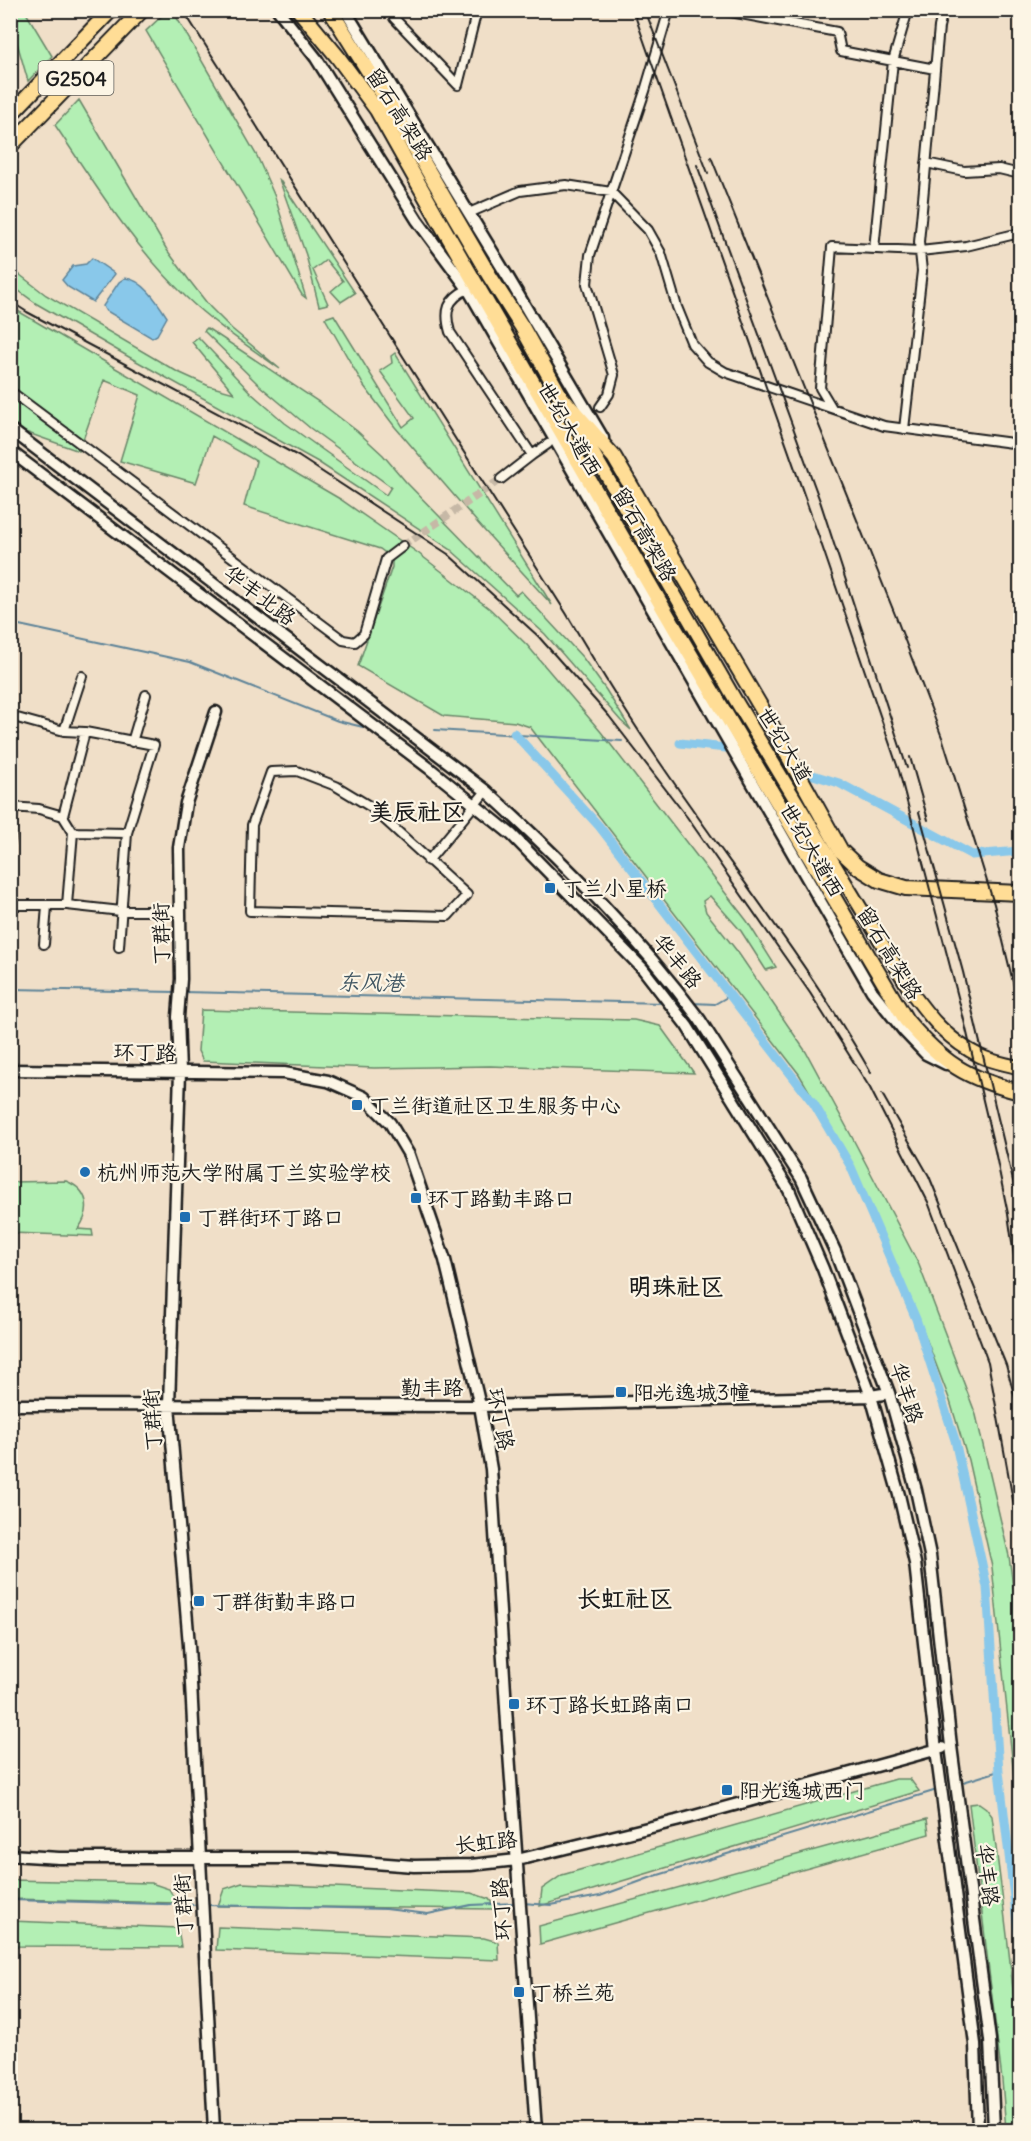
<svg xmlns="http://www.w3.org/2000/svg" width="1031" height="2141" viewBox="0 0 1031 2141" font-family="Delius,'LXGW WenKai TC',sans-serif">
	<rect width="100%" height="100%" fill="#f0dfc8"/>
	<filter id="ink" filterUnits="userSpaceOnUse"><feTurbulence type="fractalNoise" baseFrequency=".0167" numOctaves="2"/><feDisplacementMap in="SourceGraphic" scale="12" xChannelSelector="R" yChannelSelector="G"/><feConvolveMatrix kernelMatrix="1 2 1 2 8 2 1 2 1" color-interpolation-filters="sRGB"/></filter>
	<g filter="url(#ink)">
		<!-- green -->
		<path fill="#b3efb4" stroke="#688668" stroke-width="1.5" d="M10 11H25L52 56 28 81 11 22Z
			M167 11H173L257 156 275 197 306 298 302 295 146 31Z
			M79 100 167 250 189 280 210 307 232 329 280 369C248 346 214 324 186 297 134 247 95 185 55 125Z
			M279 179 355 293 341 302 331 291 343 281 326 260 313 270 328 304 319 306 306 255Z
			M11 268 46 295 176 371 209 386 234 393 192 342 198 337 251 393 285 423 386 495 391 487 310 428 260 386 204 331 207 328 322 404 357 431 383 455 406 482 516 595 521 591 583 658 606 690 631 730 621 721 545 634 450 549 318 462 129 357 37 304 11 285Z
			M11 307 340 499 418 553 490 609 527 645 601 732 747 921 776 967 766 970 741 931 710 896 703 901 706 912 737 951 806 1052 853 1139 919 1265 976 1415 1009 1556 1019 1633 1020 1834 992 1567 968 1460 950 1401 918 1317 878 1224 832 1130 799 1074 530 727 515 722 444 716 358 666 392 567V558L380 549 244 506 256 461 212 436 196 483 120 461 140 395 104 380 79 451 11 427Z
			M334 315 403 427 414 418 380 371 392 363 391 356 395 353 552 605 483 529 395 427 364 386 325 318Z
			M201 1010 634 1020 660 1026 694 1073 490 1066 374 1068 203 1061 198 1051Z
			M66 1181C89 1190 92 1210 78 1229L92 1230 93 1236 11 1233V1182Z
			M896 1779H910L919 1791 540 1906 542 1889 562 1875Z
			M979 1803 986 1808 992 1816C1005 1920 1021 2025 1020 2130H1006L1002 2080 969 1804Z
			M927 1819 929 1834 540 1944 539 1926Z
			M11 1880 151 1883 169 1889 177 1903 11 1899Z
			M242 1883 471 1893 489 1899 496 1909 218 1906 224 1889Z
			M11 1921 178 1928 181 1947 11 1946Z
			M218 1927 484 1938 498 1942 499 1960 216 1950Z"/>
		<!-- water -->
		<path fill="#89c8ea" stroke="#5d8398" stroke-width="1.5" d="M92 258 115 274 93 302 68 287 62 280 73 266 86 264Z
			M125 278C143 279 158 303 167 317L157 335 152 338 105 310 103 306 119 282Z"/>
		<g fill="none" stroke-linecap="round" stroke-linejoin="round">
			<!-- stream -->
			<path stroke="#5d8398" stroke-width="2" d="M10 623 190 662 338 721 363 727
				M435 730 622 741
				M10 989 176 992
				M182 992 665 1003
				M692 1003 715 1004 729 996
				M960 1783 999 1771
				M10 1900 200 1905
				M522 1903 551 1905 600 1896 655 1876 937 1790
				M205 1905 386 1909 428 1914 471 1905 516 1903"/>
			<!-- canal -->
			<path stroke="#89c8ea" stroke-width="9" d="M514 733 599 826 814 1104 851 1167 916 1319 955 1440 987 1587 999 1771 1020 1948
				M680 743 726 748
				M813 775 839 783 972 855 1020 851"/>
			<!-- street-tunnel -->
			<path stroke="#c6b8a6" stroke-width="8" stroke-dasharray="8 4" stroke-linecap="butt" d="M403 546 501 479"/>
			<!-- street casing -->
			<g stroke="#1c1c1c" stroke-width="12">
				<path id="street" d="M396 10 394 18 458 85 477 10
					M720 10 837 32 841 51 935 69
					M926 163 964 171 999 169 1020 174
					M469 213 520 191 566 185 611 192 648 230 661 253 677 307 692 344 708 362 725 372 884 426 1020 444
					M874 249 893 61 908 10
					M468 289C447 299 444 311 450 332L532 455 548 444
					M10 391 343 640 355 642 364 634 386 559 403 546
					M600 407 609 394 614 375 587 284 590 255 645 91 669 10
					M832 408 820 388 832 247 920 251 966 246 1011 235H1020
					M904 429 922 271 919 242 939 27 943 10
					M501 479 532 455
					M10 716 64 731 85 732 154 745 127 833 119 947
					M64 731 82 676
					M132 742 146 695
					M297 771 336 786 371 807 467 895 448 916 250 911 252 825 271 772Z
					M10 807 39 809 63 816 73 832 127 833
					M63 816 85 732
					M10 842 13 807
					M428 861 486 791
					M10 905H67L121 911H180
					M67 905 73 832
					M44 944 47 906"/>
			</g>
			<!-- secondary casing -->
			<g stroke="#1c1c1c" stroke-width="15">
				<path id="secondary" d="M278 10 316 58 417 220 468 289 872 991 904 1031 926 1054 946 1064
					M345 10 509 279 603 438
					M10 429 486 791C563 861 637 935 700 1020L801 1178 835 1251 889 1393 916 1490 930 1555 951 1746 990 2040 994 2130
					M10 451 429 768 512 835 643 969 687 1026 789 1190 823 1269 871 1396 899 1495 915 1563 936 1750 975 2044 978 2130
					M10 1070 284 1073 328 1081 364 1097 390 1123 409 1155 445 1260 480 1406 491 1469 508 1739 536 2130
					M10 1405 480 1406 871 1396 889 1393
					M10 1855 59 1858H308L414 1866 471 1865 517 1860 676 1821 942 1748
					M214 2130 189 1645 169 1405 180 1072 178 1017 181 979 179 848 186 803 216 712"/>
			</g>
			<!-- primary casing -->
			<g stroke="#1c1c1c" stroke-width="16">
				<path id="primary" d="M572 416 736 701 910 990C929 1017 949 1041 980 1056 992 1062 1007 1064 1020 1068"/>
			</g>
			<!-- highway casing -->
			<g stroke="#1c1c1c" stroke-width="18">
				<path id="highway" d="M299 10 337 56 377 110 440 222 676 630 906 1020C943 1063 965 1078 1020 1092
					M330 10 391 107 489 275 522 327 561 397 614 457 769 721 841 851 858 867 879 880 906 888 1020 893
					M10 115 111 10
					M10 146 142 10"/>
			</g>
			<!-- street -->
			<use href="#street" stroke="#fcf5e5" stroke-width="8"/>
			<!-- secondary -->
			<use href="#secondary" stroke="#fcf5e5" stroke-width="10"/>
			<!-- primary -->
			<use href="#primary" stroke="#ffdd96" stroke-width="12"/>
			<!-- highway -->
			<use href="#highway" stroke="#ffdd96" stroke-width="14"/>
			<!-- rail -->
			<path stroke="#1c1c1c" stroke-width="2" d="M183 10 566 613C596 664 627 715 661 764 731 867 809 964 871 1073
				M633 10 820 540 899 771 963 1016 995 1151 1008 1214 1020 1298
				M645 10 708 173
				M711 157 896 617 943 740 994 904 1020 1011
				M697 165 820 501 907 768
				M10 301 27 312 298 456 448 554 538 636 609 716 687 817 810 993 870 1088 928 1202 988 1362 1020 1539
				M910 757 928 820
				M919 812 963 972 1020 1210
				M882 1094 929 1176 1006 1365 1020 1416"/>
		</g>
	</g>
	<!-- markers -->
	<g fill="#1f6fb2" stroke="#fcf5e5" stroke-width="2">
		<rect x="544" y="882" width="12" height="12" rx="3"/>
		<rect x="351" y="1099" width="12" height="12" rx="3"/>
		<circle cx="85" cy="1172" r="6"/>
		<rect x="410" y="1192" width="12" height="12" rx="3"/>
		<rect x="179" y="1211" width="12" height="12" rx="3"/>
		<rect x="615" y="1386" width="12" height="12" rx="3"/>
		<rect x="193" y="1595" width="12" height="12" rx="3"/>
		<rect x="508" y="1698" width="12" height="12" rx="3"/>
		<rect x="721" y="1784" width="12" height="12" rx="3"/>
		<rect x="513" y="1986" width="12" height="12" rx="3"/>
	</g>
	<g text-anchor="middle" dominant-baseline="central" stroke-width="4.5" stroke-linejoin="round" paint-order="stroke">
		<!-- shield labels -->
		<rect fill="#fcf5e5" stroke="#5f5d58" stroke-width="1.5" x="38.5" y="61" width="75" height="34" rx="4.5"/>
		<g font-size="20" font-weight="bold" fill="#1c1c1c">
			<text x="76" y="78">G2504</text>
		</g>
		<!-- street labels -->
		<g font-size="21" fill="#1c1c1c" stroke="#fcf5e5">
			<text transform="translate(400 114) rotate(58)">留石高架路</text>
			<text transform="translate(570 429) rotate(60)">世纪大道西</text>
			<text transform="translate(645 534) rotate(60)">留石高架路</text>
			<text transform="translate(260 595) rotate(37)">华丰北路</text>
			<text transform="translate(785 745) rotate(59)">世纪大道</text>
			<text transform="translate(812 850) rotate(60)">世纪大道西</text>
			<text transform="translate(161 934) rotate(-91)">丁群街</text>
			<text transform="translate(890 953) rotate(59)">留石高架路</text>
			<text transform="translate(678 961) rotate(51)">华丰路</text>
			<text transform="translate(145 1052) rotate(1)">环丁路</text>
			<text x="432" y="1387">勤丰路</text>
			<text transform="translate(907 1393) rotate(72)">华丰路</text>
			<text transform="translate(501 1419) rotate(79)">环丁路</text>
			<text transform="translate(152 1420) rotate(-93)">丁群街</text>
			<text transform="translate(486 1842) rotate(-6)">长虹路</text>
			<text transform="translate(988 1875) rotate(83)">华丰路</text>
			<text transform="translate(183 1905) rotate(-93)">丁群街</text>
			<text transform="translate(501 1909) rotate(-94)">环丁路</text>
		</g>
		<!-- poi labels -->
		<g font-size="21" fill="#1c1c1c" stroke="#fcf5e5" text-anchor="start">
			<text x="562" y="888">丁兰小星桥</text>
			<text x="369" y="1105">丁兰街道社区卫生服务中心</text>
			<text x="97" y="1172">杭州师范大学附属丁兰实验学校</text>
			<text x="428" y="1198">环丁路勤丰路口</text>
			<text x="197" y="1217">丁群街环丁路口</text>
			<text x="633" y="1392">阳光逸城3幢</text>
			<text x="211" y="1601">丁群街勤丰路口</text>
			<text x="526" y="1704">环丁路长虹路南口</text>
			<text x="739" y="1790">阳光逸城西门</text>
			<text x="531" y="1992">丁桥兰苑</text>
		</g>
		<!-- water labels -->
		<g font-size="22" font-style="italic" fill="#425864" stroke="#fcf5e5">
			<text transform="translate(371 982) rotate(1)">东风港</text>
		</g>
		<!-- quarter labels -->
		<g font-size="24" font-weight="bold" fill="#1c1c1c" stroke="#fcf5e5">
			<text x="417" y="811">美辰社区</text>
			<text x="676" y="1286">明珠社区</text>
			<text x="625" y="1598">长虹社区</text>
		</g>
	</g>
	<!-- margin -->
	<rect width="1031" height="2141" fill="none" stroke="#fcf5e5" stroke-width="36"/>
	<rect x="18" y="18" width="995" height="2105" fill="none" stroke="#1c1c1c" stroke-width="2" filter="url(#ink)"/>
</svg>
